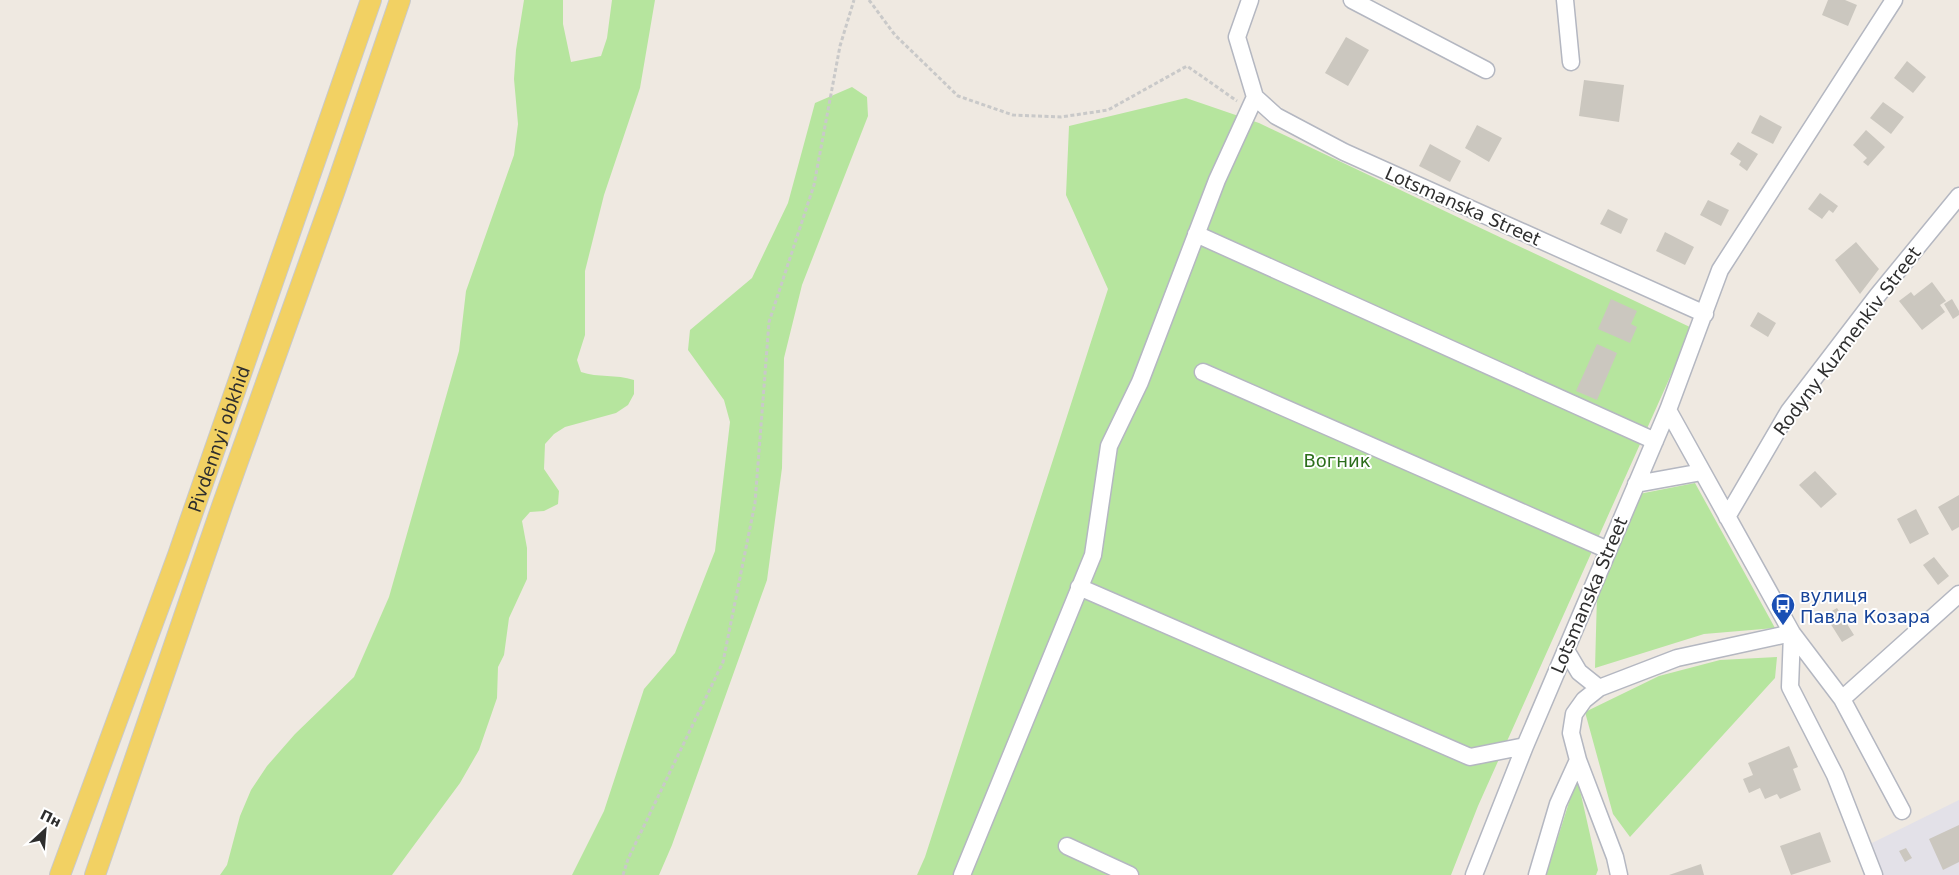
<svg xmlns="http://www.w3.org/2000/svg" width="1959" height="875" viewBox="0 0 1959 875" font-family="'DejaVu Sans',sans-serif">
	<rect width="100%" height="100%" fill="#efe9e1"/>
	<!-- industrial -->
	<path fill="#e3e1e8" d="M1959 800V875H1881L1870 844Z"/>
	<!-- green -->
	<path fill="#b6e59e" d="M524 0H563V24L571 62 601 56 607 38 612 0H655L640 88 604 195 585 271V335L577 360 581 372C598 378 616 374 634 380V394L628 405 616 413 565 427 554 434 545 444 544 469 559 491 558 504 544 511 530 512 522 521 527 548V579L509 618 504 655 498 667 497 698 479 750 460 783 392 875H220L227 865 240 816 251 790 267 766 295 734 354 677 389 597 459 351 466 291 514 155 518 124 514 79 516 50Z
		M852 87 867 97 868 116 802 285 784 358 782 468 767 580 672 845 659 875H572L604 811 644 689 675 653 715 551 730 422 724 400 688 350 690 330 752 278 788 203 815 103Z
		M1186 98 1259 123 1692 328 1478 806 1451 875H917L925 857 1108 289 1066 195 1069 126Z
		M1695 483 1775 628 1704 634 1595 668 1597 595 1639 494Z
		M1777 657 1775 678 1630 837 1613 814 1585 712 1659 676 1720 660Z
		M1577 777 1598 870 1596 875H1546Z"/>
	<!-- building -->
	<path fill="#cbc7bf" d="M1828 0H1845L1857 5 1848 26 1822 15Z
		M1346 37 1369 50 1348 86 1325 73Z
		M1907 61 1926 77 1913 93 1894 78Z
		M1584 80 1624 85 1619 122 1579 116Z
		M1883 102 1904 117 1891 134 1870 118Z
		M1760 115 1782 127 1773 144 1751 133Z
		M1477 125 1502 138 1489 162 1465 148Z
		M1866 130 1885 147 1868 166 1863 162 1867 158 1853 145Z
		M1738 142 1758 154 1747 171 1739 165 1741 161 1730 154Z
		M1430 144 1461 161 1450 182 1419 166Z
		M1820 193 1838 206 1833 213 1829 210 1822 219 1808 209Z
		M1708 200 1729 210 1721 226 1700 215Z
		M1608 209 1628 219 1621 234 1600 224Z
		M1665 232 1694 247 1685 265 1656 251Z
		M1856 242 1879 269 1860 294 1835 260Z
		M1932 282 1946 301 1940 305 1945 312 1922 330 1899 301 1911 292 1914 296Z
		M1611 299 1637 311 1631 324 1637 327 1630 343 1598 329Z
		M1952 299 1959 311V315L1953 319 1944 304Z
		M1758 312 1776 323 1768 337 1750 326Z
		M1597 344 1617 353 1597 400 1576 391Z
		M1815 471 1837 494 1821 508 1799 485Z
		M1959 495V527L1952 531 1938 507Z
		M1916 509 1929 534 1910 544 1897 519Z
		M1934 557 1949 576 1938 585 1923 565Z
		M1837 608 1854 635 1842 642 1825 615Z
		M1789 746 1798 767 1793 769 1801 790 1780 799 1777 794 1765 799 1760 788 1749 793 1743 779 1753 775 1748 763Z
		M1959 825V862L1943 870 1929 839Z
		M1820 832 1831 862 1791 875 1780 846Z
		M1906 848 1912 858 1905 862 1899 851Z
		M1701 864 1704 875H1669Z"/>
	<g fill="none" stroke-linecap="round" stroke-linejoin="round">
		<!-- minor casing -->
		<g stroke="#b4b7c1" stroke-width="19">
			<path id="minor" d="M1250 0 1237 37 1255 97
				M1352 0 1486 70
				M1565 0 1571 62
				M1255 97 1276 116 1344 152 1705 314
				M1196 234 1655 441
				M1203 372 1608 550
				M1668 410 1792 633 1842 699 1902 811
				M1636 484 1702 472
				M1727 517 1789 411 1877 296 1959 196
				M1079 587 1470 757 1525 746
				M1792 633 1790 687 1835 775 1874 875
				M1566 650 1579 672 1599 688
				M1842 699 1959 594
				M1067 846 1130 875
				M962 875 1093 555 1109 446 1140 382 1217 180 1255 97
				M1474 875 1525 746 1668 410 1720 270 1894 0
				M1537 875 1558 804 1578 760
				M1619 875 1615 857 1578 760 1571 733 1574 714 1584 700 1599 688 1677 658 1792 633"/>
		</g>
		<!-- major casing -->
		<g stroke="#c9c9c9" stroke-width="22">
			<g id="major">
				<path id="s1" d="M60 875 178 555 371 0"/>
				<path d="M95 875 222 506 335 190 400 0"/>
			</g>
		</g>
		<!-- path -->
		<path stroke="#c9c9c9" stroke-width="3" stroke-dasharray="4 2.5" stroke-linecap="butt" d="M869 0 895 35 958 96 1013 115 1061 117 1108 110 1187 66 1237 101
			M623 875 628 859 723 662 755 503 769 322 814 185 840 46 854 0"/>
		<!-- minor -->
		<use href="#minor" stroke="#fff" stroke-width="16"/>
		<!-- major -->
		<use href="#major" stroke="#f2d163" stroke-width="20"/>
	</g>
	<!-- icons -->
	<defs>
		<g id="bus-pin" transform="scale(1.25)"><path d="M0 17L-7.5 6A9.5 9.5 0 1 1 7.5 6Z" fill="#1a4fb4" stroke="#fff"/><path d="M-5-6H5V4H4V6H2V4H-2V6H-4V4H-5ZM-3.5-4V0h7V-4ZM-3.5 1.2v1.5H-2V1.2ZM2 1.2v1.5H3.5V1.2Z" fill="#fff"/></g>
	</defs>
	<g fill-rule="evenodd">
		<use href="#bus-pin" x="1783" y="605"/>
	</g>
	<g text-anchor="middle" dominant-baseline="central" stroke-width="4" stroke-linejoin="round" paint-order="stroke">
		<!-- street labels -->
		<g font-size="18" fill="#2e2e2e" stroke="#fff">
			<text transform="translate(1463 206) rotate(24)">Lotsmanska Street</text>
			<text transform="translate(1847 341) rotate(-53)">Rodyny Kuzmenkiv Street</text>
			<text stroke="none"><textPath href="#s1" startOffset="464">Pivdennyi obkhid</textPath></text>
			<text transform="translate(1589 595) rotate(-67)">Lotsmanska Street</text>
		</g>
		<!-- park labels -->
		<g font-size="18" fill="#2c6e1b" stroke="#fff">
			<text x="1337" y="460">Вогник</text>
		</g>
		<!-- transit labels -->
		<g font-size="18" fill="#164399" stroke="#fff" text-anchor="start">
			<text x="1800" y="595">вулиця<tspan x="1800" dy="21">Павла Козара</tspan></text>
		</g>
	</g>
	<!-- north arrow -->
	<g transform="translate(45 830) rotate(26)" stroke="#ffffff" stroke-width="4" paint-order="stroke">
	<path d="M0-4L9 19L0 12L-9 19Z" fill="#2e2e2e"/>
	<text y="-8" font-size="14" font-weight="bold" text-anchor="middle" fill="#2e2e2e">Пн</text>
	</g>
</svg>
